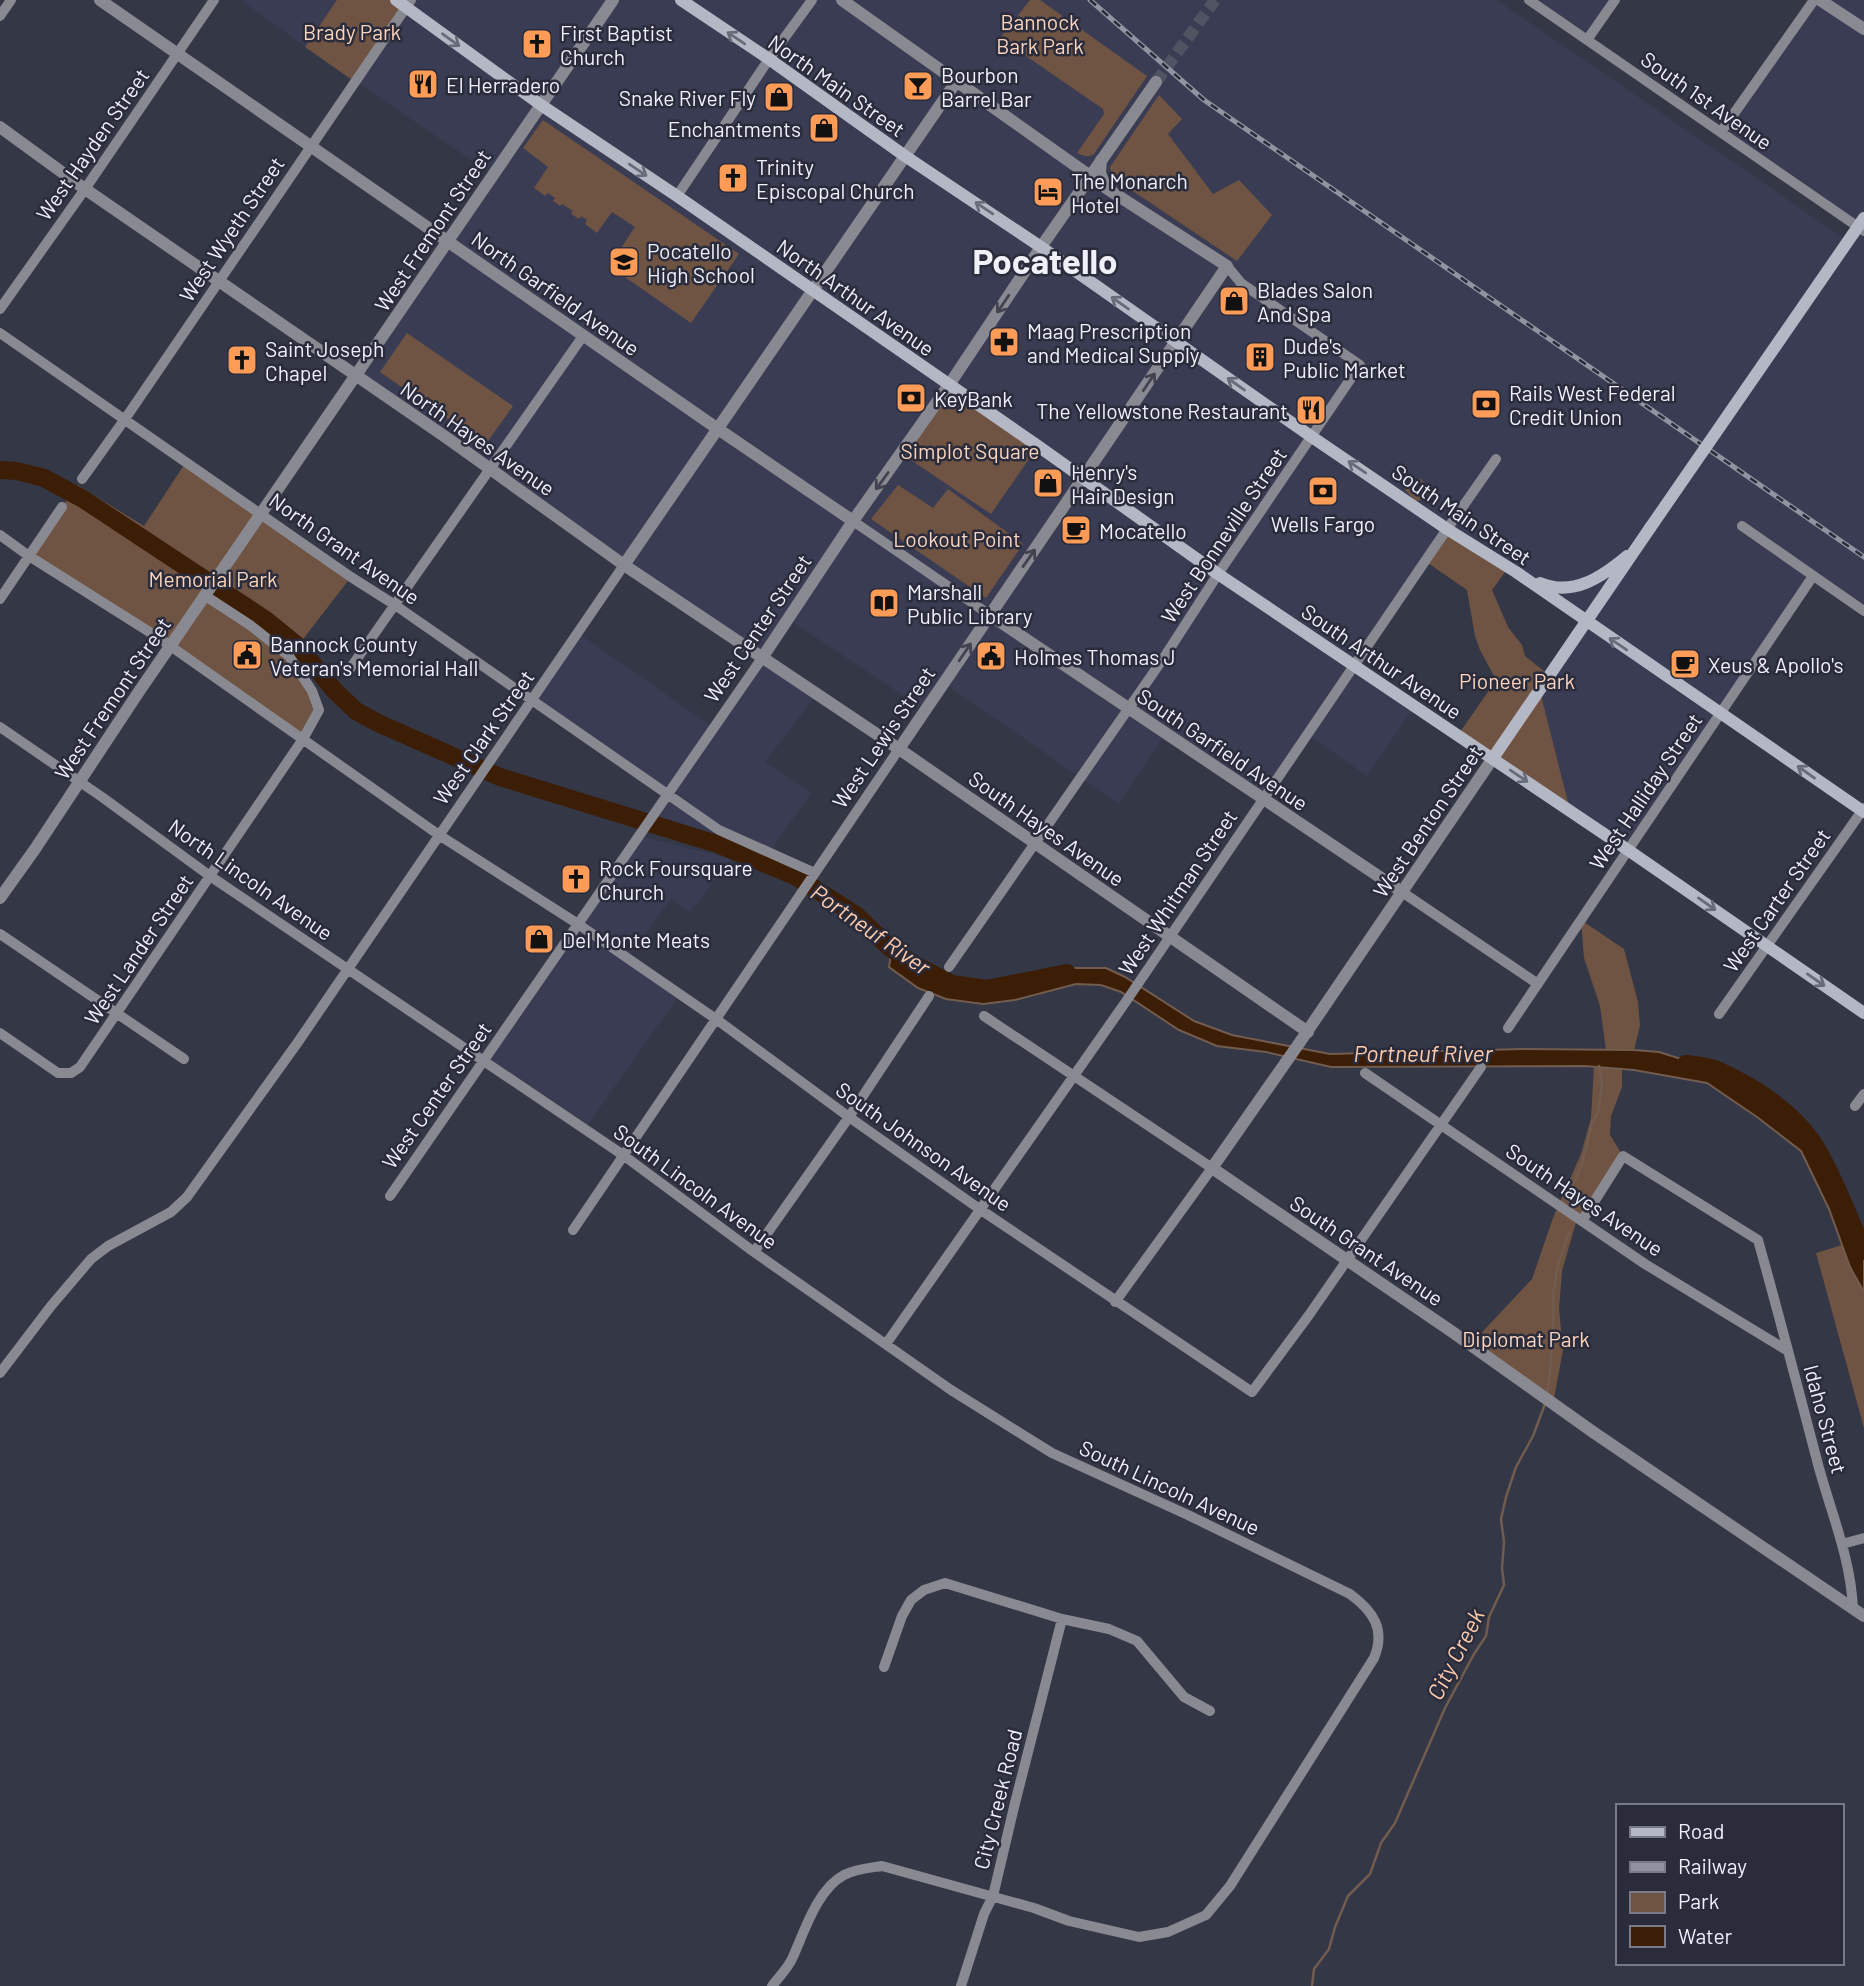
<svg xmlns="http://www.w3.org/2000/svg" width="1864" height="1986" viewBox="0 0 1864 1986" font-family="Barlow,sans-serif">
	<rect width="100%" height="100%" fill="#343746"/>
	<!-- built -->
	<path fill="#393c52" d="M241 0H1497L1848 241 1857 228 1721 132 1814 0H1864V611L1813 576 1628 850 1570 810 1540 691 1586 623 1448 529 1354 665 1415 706 1367 776 1308 735 1264 799 1166 733 1118 804 944 683 925 710 788 619 762 658 817 694 765 762 811 793 765 859 654 815 668 795 532 700 578 633 713 727 761 658 355 375 493 175 305 47Z
		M1529 0H1615L1587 40Z
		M640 836 732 859 690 912 671 899 628 958 680 994 585 1129 483 1059Z"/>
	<!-- green -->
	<path fill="#6f5443" d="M337 0H396L406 7 355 82 305 47Z
		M1030 0H1040L1147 76 1094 154C1087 158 1084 156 1077 153L1104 114 1103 109 1000 38Z
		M1159 95 1182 119 1168 134 1213 194 1239 180 1272 215 1237 261 1112 177 1110 167Z
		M543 120 739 254 691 323 609 266 635 227 612 212 597 233 585 224 587 220 581 216 579 219 571 214 573 211 562 204 560 206 553 201 555 198 548 193 545 196 534 188 548 167 523 148Z
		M407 333 513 406 485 445 380 372Z
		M949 385 1038 446 991 514 902 454Z
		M186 462 351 577 290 656 319 710 303 739 29 556 77 485 144 526Z
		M1421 479 1427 485 1430 498 1416 501 1404 489 1411 481Z
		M898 485 933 508 948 489 1023 544 986 598 871 519Z
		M1447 529 1508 568 1492 590 1508 627 1522 645 1525 656 1550 676 1540 691 1570 810 1458 735 1492 686 1494 676 1480 650 1475 636 1467 590 1425 561Z
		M1581 920 1624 949 1638 1002 1640 1026 1634 1050H1606L1600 1006 1584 958Z
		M1594 1066 1622 1069V1087L1611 1116 1610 1135 1623 1156 1582 1221 1577 1219 1562 1271 1559 1309 1563 1350 1553 1404 1470 1345 1532 1279 1553 1218 1581 1154 1591 1118Z
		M1842 1245 1850 1267 1864 1292V1428L1816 1253Z"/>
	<!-- water -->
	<path fill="#3c1d06" stroke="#715c4f" stroke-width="2" d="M892 947 934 982 980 994 1020 990 1056 972 1074 968H1106L1125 977 1194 1021 1232 1035 1330 1054 1523 1049 1634 1050 1659 1052 1710 1068 1768 1100 1815 1147 1864 1249V1292L1850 1267 1829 1209 1801 1151 1757 1117 1707 1083 1634 1070 1585 1066 1331 1067 1266 1052 1217 1046 1179 1030 1121 992 1101 985 1076 984 1015 1000 983 1004 946 999 918 988 889 967Z"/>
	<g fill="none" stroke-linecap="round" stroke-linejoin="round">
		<!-- stream -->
		<path stroke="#715c4f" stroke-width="2.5" d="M1568 1196 1582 1164 1592 1123 1598 1113 1602 1084 1599 1066
			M1547 1394 1550 1373 1553 1325V1295L1558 1265 1569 1232
			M1312 1986 1314 1969 1329 1949 1335 1927 1348 1896 1370 1874 1381 1843 1395 1823 1445 1708 1474 1654 1486 1636 1489 1617 1504 1585 1502 1568 1504 1542 1501 1519 1506 1497 1516 1467 1533 1436 1545 1404"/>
		<!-- river -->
		<path stroke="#3c1d06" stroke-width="18" d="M0 470 17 471 44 478 83 499 266 620 299 647 334 690 356 711 378 723 500 777 717 844 795 876 856 915 889 947 917 966 952 984 986 989 1067 973
			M1686 1064C1696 1065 1708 1066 1717 1070 1751 1085 1790 1110 1811 1140 1832 1171 1848 1217 1864 1251"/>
		<!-- tertiary-tunnel -->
		<path stroke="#505361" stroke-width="12" stroke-dasharray="12 6" stroke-linecap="butt" d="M1156 82 1215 0"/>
		<!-- minor -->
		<path stroke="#888991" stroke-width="10" d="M1529 0 1864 231
			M0 16 11 0
			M1587 40 1615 0
			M1721 132 1814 0
			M677 196 769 59 812 0
			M0 309 85 189 214 0
			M0 333 351 577 395 605 719 830 815 873
			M82 479 125 419 411 0
			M853 521 990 615
			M1742 526 1864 611
			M0 535 29 556 159 638 439 835 578 924 716 1019 849 1117 981 1210 1252 1392 1309 1315 1481 1067
			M0 599 62 507
			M347 673 583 336
			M0 727 102 797 210 876 623 1155 754 1252 951 1390 1052 1453 1188 1515 1350 1594C1373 1611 1386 1629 1374 1658L1230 1886 1206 1915 1168 1932 1139 1937 1069 1921 1034 1908 882 1866C869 1868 856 1869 844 1875 817 1889 804 1933 792 1959 787 1969 779 1977 772 1986
			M1402 892 1538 984
			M0 934 184 1059
			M949 967 1165 656 1218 574 1360 365 1241 283 1227 266
			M1719 1014 1864 808
			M984 1016 1212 1168 1115 1302
			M1508 1028 1813 576
			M0 1033 58 1073H71L80 1067 303 739 319 710 312 691 289 656 250 625 204 595
			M1365 1073 1645 1264 1788 1351
			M1855 1106 1864 1094
			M390 1196 762 658
			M1582 1221 1623 1156 1758 1240C1779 1315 1799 1392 1819 1468 1832 1515 1851 1560 1853 1609
			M573 1230 899 749
			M754 1252 849 1117 929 996
			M886 1344 1127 1000 1436 545 1496 459
			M0 1373 51 1306 91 1259 108 1246 171 1212 187 1197 298 1042 624 565
			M1842 1544 1864 1538
			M884 1667 902 1616 911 1600 924 1590 945 1583 1062 1619 1109 1629 1137 1641 1184 1697 1210 1711
			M961 1986 984 1914 993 1896 1015 1803 1062 1619"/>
		<!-- tertiary -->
		<path stroke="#888991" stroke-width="12" d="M100 0 718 429 853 521
			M842 0 1090 176
			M1820 0 1864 29
			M0 127 85 189 447 438 624 565 899 749 1308 1032
			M624 565 956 82
			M990 615 1402 892
			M762 658 853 521 949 385 1041 247 1156 82
			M899 749 1227 266 1106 188 1100 173 1101 160
			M1493 758 1300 1042 1212 1168 1451 1331 1593 1432 1864 1616
			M0 898 35 849 138 693 613 0"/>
		<!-- secondary -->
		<path stroke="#b4b7c4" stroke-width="12" d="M396 0 541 105 677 196 1038 446 1218 574 1628 850 1864 1013
			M681 0 769 59 905 156 1041 247 1312 437 1447 529 1516 572 1864 812
			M1540 583C1573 597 1602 577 1627 556
			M1493 758 1650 528"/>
		<!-- rail casing -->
		<g stroke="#9194a0" stroke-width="5">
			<path id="rail" d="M1090 0 1204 100 1864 557"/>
		</g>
		<!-- rail -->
		<use href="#rail" stroke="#2a2c3c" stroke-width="2.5" stroke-dasharray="8" stroke-linecap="butt"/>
		<!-- secondary-bridge -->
		<path stroke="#b4b7c4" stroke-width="12" d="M1650 528 1864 218"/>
	</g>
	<!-- one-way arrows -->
	<defs><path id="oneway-shaft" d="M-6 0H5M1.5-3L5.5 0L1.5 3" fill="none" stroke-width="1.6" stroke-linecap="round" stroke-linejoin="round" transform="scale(1.75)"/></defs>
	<g stroke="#686b79">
		<use href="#oneway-shaft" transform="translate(736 38) rotate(-146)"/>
		<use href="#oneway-shaft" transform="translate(451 40) rotate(36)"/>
		<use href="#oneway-shaft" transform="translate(638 170) rotate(34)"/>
		<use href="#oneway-shaft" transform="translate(984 208) rotate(-146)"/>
		<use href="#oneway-shaft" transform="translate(1120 303) rotate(-145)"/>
		<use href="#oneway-shaft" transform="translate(1236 384) rotate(-145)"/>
		<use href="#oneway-shaft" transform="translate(1357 467) rotate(-146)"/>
		<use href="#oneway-shaft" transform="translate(1618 644) rotate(-146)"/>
		<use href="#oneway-shaft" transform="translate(1806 772) rotate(-145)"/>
		<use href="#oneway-shaft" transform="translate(1519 776) rotate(34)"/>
		<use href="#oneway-shaft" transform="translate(1707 904) rotate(35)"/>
		<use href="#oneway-shaft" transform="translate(1816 980) rotate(35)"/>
	</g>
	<g stroke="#424351">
		<use href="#oneway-shaft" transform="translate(1003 304) rotate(124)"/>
		<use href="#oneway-shaft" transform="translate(1149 382) rotate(-56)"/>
		<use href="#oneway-shaft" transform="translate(882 481) rotate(126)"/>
		<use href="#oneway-shaft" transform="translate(1029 558) rotate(-55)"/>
		<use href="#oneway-shaft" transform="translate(965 652) rotate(-56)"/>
	</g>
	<!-- icons -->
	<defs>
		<g id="church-square" transform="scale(1.575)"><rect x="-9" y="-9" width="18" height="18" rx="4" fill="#fe9c57" stroke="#2a2c3c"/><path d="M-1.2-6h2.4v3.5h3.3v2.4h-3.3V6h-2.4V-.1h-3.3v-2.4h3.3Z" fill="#111"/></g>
		<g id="restaurant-square" transform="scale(1.575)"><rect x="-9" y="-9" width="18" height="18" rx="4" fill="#fe9c57" stroke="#2a2c3c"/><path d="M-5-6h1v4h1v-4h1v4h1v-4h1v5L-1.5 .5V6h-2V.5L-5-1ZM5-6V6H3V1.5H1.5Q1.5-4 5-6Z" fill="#111"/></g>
		<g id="bar-square" transform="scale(1.575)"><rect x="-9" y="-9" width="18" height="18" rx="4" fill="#fe9c57" stroke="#2a2c3c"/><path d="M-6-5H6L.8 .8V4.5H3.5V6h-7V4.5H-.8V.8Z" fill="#111"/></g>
		<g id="shop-square" transform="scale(1.575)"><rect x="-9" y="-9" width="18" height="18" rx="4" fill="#fe9c57" stroke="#2a2c3c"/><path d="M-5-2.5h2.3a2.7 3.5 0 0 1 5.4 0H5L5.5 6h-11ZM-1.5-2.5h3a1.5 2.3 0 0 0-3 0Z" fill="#111"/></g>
		<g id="hotel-square" transform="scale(1.575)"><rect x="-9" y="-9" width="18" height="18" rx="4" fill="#fe9c57" stroke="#2a2c3c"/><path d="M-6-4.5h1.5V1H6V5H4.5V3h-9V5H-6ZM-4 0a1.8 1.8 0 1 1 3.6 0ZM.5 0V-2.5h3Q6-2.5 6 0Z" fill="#111"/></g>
		<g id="school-square" transform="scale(1.575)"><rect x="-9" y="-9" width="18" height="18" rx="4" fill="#fe9c57" stroke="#2a2c3c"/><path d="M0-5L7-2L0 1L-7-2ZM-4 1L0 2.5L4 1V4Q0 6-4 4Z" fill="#111"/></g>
		<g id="pharmacy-square" transform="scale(1.575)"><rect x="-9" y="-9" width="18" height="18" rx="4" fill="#fe9c57" stroke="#2a2c3c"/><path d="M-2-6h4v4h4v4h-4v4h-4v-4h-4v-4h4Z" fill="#111"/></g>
		<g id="building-square" transform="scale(1.575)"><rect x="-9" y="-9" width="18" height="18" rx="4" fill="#fe9c57" stroke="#2a2c3c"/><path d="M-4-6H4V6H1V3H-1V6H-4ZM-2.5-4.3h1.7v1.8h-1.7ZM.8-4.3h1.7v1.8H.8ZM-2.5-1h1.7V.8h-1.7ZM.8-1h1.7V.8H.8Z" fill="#111"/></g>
		<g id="bank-square" transform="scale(1.575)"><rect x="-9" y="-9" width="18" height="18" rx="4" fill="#fe9c57" stroke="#2a2c3c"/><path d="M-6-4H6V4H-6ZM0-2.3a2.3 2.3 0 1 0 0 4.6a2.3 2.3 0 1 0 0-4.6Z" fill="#111"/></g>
		<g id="cafe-square" transform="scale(1.575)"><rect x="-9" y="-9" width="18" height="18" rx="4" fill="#fe9c57" stroke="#2a2c3c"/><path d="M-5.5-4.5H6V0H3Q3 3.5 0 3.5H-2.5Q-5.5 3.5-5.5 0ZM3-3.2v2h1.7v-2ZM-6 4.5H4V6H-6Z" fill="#111"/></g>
		<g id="library-square" transform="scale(1.575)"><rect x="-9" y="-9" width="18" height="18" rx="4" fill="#fe9c57" stroke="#2a2c3c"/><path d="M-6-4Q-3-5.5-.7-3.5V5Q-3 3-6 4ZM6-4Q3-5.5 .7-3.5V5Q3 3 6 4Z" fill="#111"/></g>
		<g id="civic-square" transform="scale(1.575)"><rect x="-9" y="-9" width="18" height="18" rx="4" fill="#fe9c57" stroke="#2a2c3c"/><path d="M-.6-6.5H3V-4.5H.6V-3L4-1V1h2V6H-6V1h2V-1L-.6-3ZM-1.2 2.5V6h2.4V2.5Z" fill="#111"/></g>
	</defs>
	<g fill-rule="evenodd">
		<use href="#church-square" x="537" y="44"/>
		<use href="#restaurant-square" x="423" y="84"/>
		<use href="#bar-square" x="918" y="86"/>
		<use href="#shop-square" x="779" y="97"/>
		<use href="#shop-square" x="824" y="128"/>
		<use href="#church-square" x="733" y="178"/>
		<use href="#hotel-square" x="1048" y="192"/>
		<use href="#school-square" x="624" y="262"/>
		<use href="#shop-square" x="1234" y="301"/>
		<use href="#pharmacy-square" x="1004" y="342"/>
		<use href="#building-square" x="1260" y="357"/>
		<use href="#church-square" x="242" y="360"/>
		<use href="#bank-square" x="911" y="398"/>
		<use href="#bank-square" x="1486" y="404"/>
		<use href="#restaurant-square" x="1311" y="410"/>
		<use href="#shop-square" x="1048" y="483"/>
		<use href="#bank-square" x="1323" y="491"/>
		<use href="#cafe-square" x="1076" y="530"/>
		<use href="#library-square" x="884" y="603"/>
		<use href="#civic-square" x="247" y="655"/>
		<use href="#civic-square" x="991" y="656"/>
		<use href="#cafe-square" x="1685" y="664"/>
		<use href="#church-square" x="576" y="879"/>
		<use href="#shop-square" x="539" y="939"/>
	</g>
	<g text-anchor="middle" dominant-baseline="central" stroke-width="5" stroke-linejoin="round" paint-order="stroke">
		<!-- park labels -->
		<g font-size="21" fill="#fbd5bd" stroke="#2a2c3c">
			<text x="1040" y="21">Bannock<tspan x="1040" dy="24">Bark Park</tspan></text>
			<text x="352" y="31">Brady Park</text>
			<text x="970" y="450">Simplot Square</text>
			<text x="957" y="538">Lookout Point</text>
			<text x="213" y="578">Memorial Park</text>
			<text x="1517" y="680">Pioneer Park</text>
			<text x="1526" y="1338">Diplomat Park</text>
		</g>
		<!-- poi labels -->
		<g font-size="21" fill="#eef0fa" stroke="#2a2c3c" text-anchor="start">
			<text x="560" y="32">First Baptist<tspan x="560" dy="24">Church</tspan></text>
			<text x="941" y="74">Bourbon<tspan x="941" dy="24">Barrel Bar</tspan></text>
			<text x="446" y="84">El Herradero</text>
			<text x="756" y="97" text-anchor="end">Snake River Fly</text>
			<text x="801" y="128" text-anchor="end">Enchantments</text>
			<text x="756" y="166">Trinity<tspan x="756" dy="24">Episcopal Church</tspan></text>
			<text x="1071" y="180">The Monarch<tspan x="1071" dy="24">Hotel</tspan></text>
			<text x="647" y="250">Pocatello<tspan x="647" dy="24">High School</tspan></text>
			<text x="1257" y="289">Blades Salon<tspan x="1257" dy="24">And Spa</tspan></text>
			<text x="1027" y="330">Maag Prescription<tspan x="1027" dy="24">and Medical Supply</tspan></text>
			<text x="1283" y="345">Dude's<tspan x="1283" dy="24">Public Market</tspan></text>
			<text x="265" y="348">Saint Joseph<tspan x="265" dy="24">Chapel</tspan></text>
			<text x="1509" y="392">Rails West Federal<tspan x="1509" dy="24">Credit Union</tspan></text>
			<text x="934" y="398">KeyBank</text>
			<text x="1288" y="410" text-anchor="end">The Yellowstone Restaurant</text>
			<text x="1071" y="471">Henry's<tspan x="1071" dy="24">Hair Design</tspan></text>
			<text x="1323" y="523" text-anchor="middle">Wells Fargo</text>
			<text x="1099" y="530">Mocatello</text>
			<text x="907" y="591">Marshall<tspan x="907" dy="24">Public Library</tspan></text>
			<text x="270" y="643">Bannock County<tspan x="270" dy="24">Veteran's Memorial Hall</tspan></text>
			<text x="1014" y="656">Holmes Thomas J</text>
			<text x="1708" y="664">Xeus &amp; Apollo's</text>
			<text x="599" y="867">Rock Foursquare<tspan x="599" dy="24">Church</tspan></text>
			<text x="562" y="939">Del Monte Meats</text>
		</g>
		<!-- street labels -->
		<g font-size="21" fill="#eef0fa" stroke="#2a2c3c">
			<text transform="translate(837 85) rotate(35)">North Main Street</text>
			<text transform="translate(1707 100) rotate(35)">South 1st Avenue</text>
			<text transform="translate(92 144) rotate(-55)">West Hayden Street</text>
			<text transform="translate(231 229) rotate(-56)">West Wyeth Street</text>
			<text transform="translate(432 230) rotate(-56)">West Fremont Street</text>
			<text transform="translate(556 293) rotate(35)">North Garfield Avenue</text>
			<text transform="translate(856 297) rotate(35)">North Arthur Avenue</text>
			<text transform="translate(478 438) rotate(35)">North Hayes Avenue</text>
			<text transform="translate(1462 514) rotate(34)">South Main Street</text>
			<text transform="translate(1223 535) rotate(-56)">West Bonneville Street</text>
			<text transform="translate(345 548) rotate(35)">North Grant Avenue</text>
			<text transform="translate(757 628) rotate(-56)">West Center Street</text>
			<text transform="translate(1382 661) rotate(34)">South Arthur Avenue</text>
			<text transform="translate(112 698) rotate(-56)">West Fremont Street</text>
			<text transform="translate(483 737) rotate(-55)">West Clark Street</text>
			<text transform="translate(883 737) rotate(-56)">West Lewis Street</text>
			<text transform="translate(1223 749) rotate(34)">South Garfield Avenue</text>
			<text transform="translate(1645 791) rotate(-56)">West Halliday Street</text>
			<text transform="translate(1427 821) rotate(-56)">West Benton Street</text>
			<text transform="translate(1047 828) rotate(35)">South Hayes Avenue</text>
			<text transform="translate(251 879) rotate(35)">North Lincoln Avenue</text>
			<text transform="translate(1177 892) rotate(-56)">West Whitman Street</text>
			<text transform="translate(1776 900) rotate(-55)">West Carter Street</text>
			<text transform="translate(138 949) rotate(-56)">West Lander Street</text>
			<text transform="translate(436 1095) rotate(-55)">West Center Street</text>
			<text transform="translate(924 1146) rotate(35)">South Johnson Avenue</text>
			<text transform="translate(696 1186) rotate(36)">South Lincoln Avenue</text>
			<text transform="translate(1585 1199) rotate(34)">South Hayes Avenue</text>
			<text transform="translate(1367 1250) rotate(34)">South Grant Avenue</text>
			<text transform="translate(1826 1419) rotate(75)">Idaho Street</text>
			<text transform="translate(1170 1487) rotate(25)">South Lincoln Avenue</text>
			<text transform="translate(997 1799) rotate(-76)">City Creek Road</text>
		</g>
		<!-- water labels -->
		<g font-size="23" font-style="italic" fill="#fdcbab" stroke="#2a2c3c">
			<text transform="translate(871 929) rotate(35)">Portneuf River</text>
			<text x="1423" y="1053">Portneuf River</text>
			<text transform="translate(1455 1654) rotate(-63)">City Creek</text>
		</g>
		<!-- town labels -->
		<g font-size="35" font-weight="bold" fill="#eef0fa" stroke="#2a2c3c">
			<text x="1045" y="260">Pocatello</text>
		</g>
	</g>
	<!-- legend -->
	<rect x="1616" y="1804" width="228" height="161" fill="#2a2c3c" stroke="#787a88" stroke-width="2"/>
	<rect x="1630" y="1827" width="35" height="10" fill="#b4b7c4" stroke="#787a88" stroke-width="2"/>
	<text x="1678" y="1839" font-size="21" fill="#eef0fa">Road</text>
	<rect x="1630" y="1862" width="35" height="10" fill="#9194a0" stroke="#787a88" stroke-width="2"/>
	<text x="1678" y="1874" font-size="21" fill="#eef0fa">Railway</text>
	<rect x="1630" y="1892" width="35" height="21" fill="#6f5443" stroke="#787a88" stroke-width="2"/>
	<text x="1678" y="1909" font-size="21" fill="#eef0fa">Park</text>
	<rect x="1630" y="1926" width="35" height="21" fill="#3c1d06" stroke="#787a88" stroke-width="2"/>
	<text x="1678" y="1944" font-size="21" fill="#eef0fa">Water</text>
</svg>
